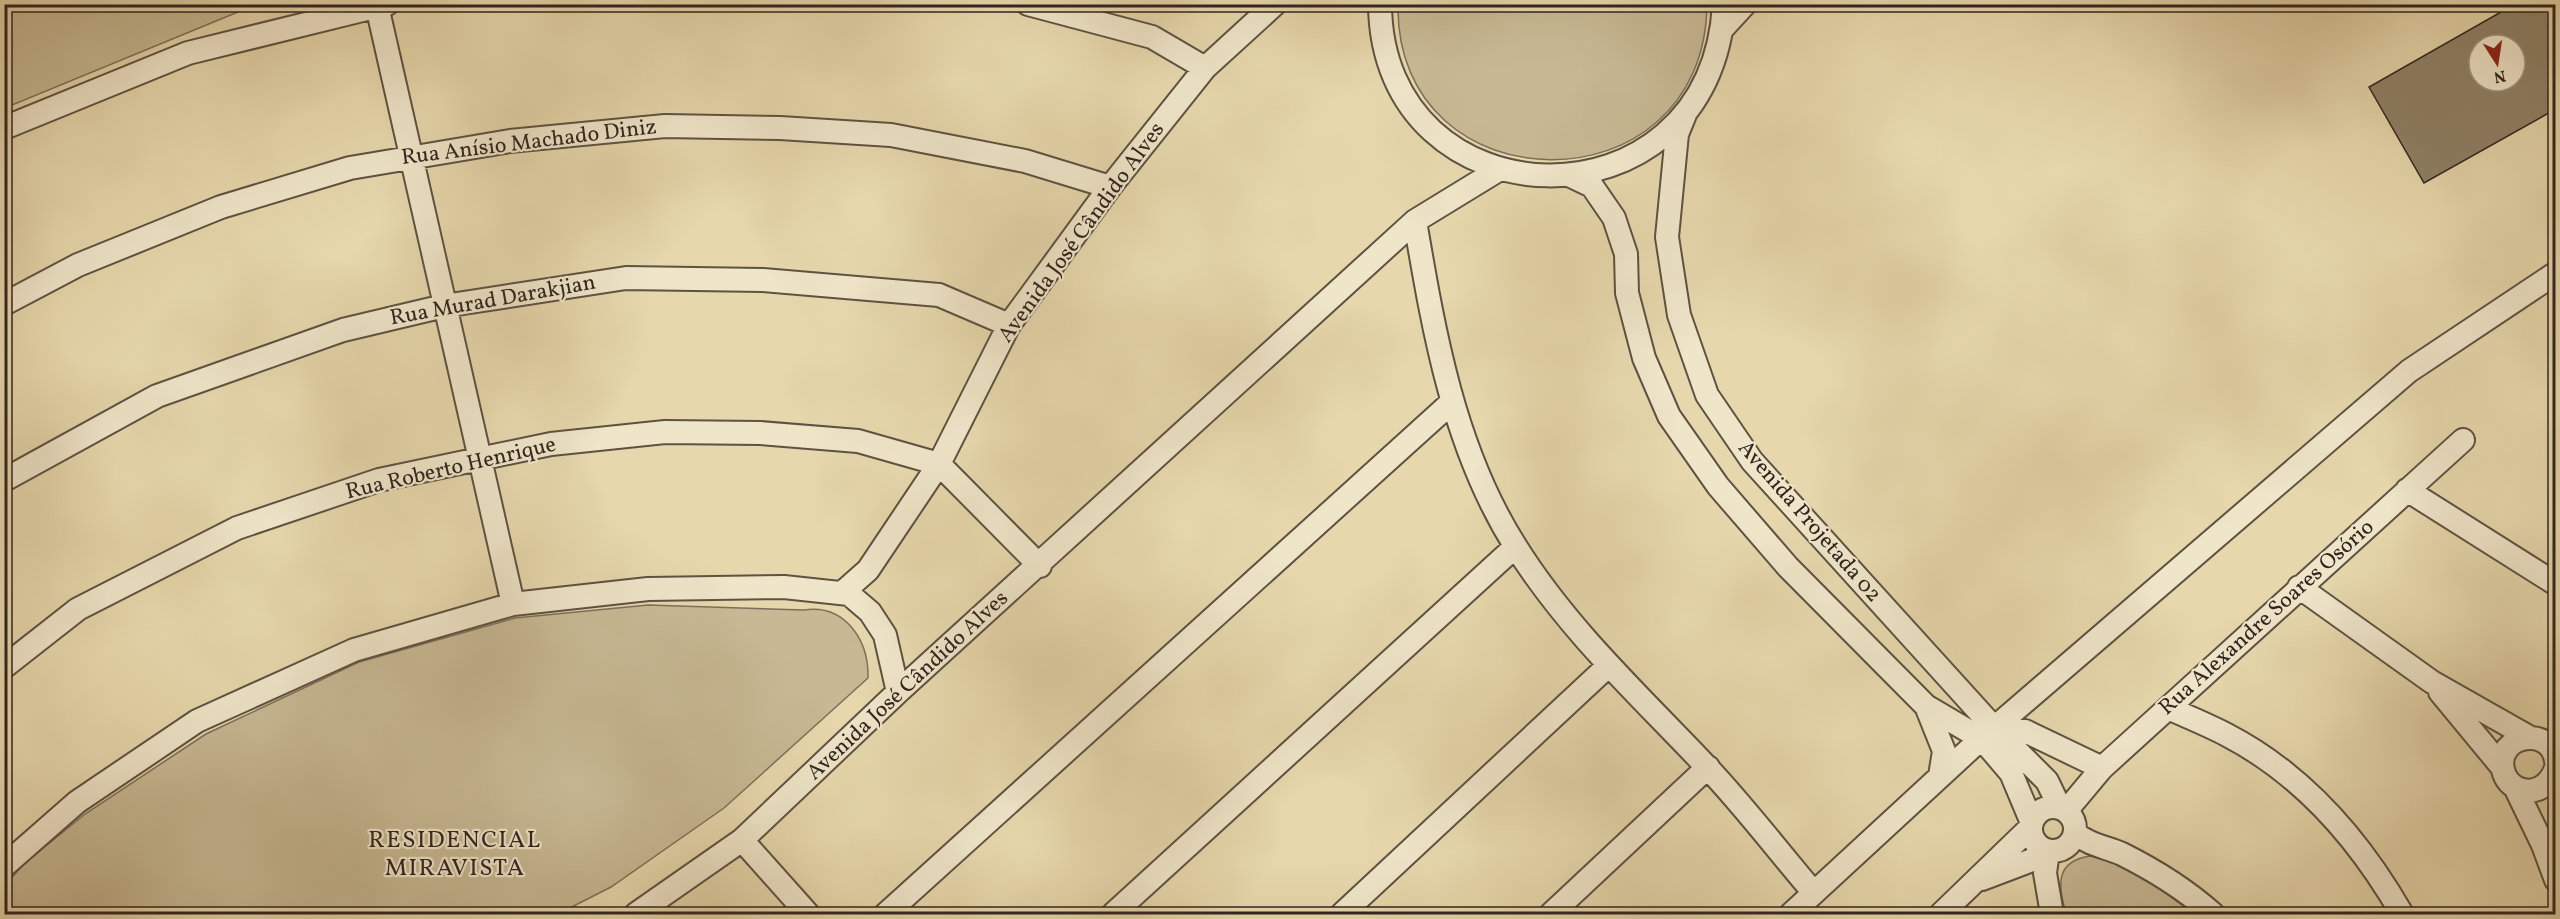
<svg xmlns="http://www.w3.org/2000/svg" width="2560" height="919" viewBox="0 0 2560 919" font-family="Vollkorn,serif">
	<rect width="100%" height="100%" fill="#e6d7ac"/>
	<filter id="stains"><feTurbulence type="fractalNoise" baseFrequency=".00333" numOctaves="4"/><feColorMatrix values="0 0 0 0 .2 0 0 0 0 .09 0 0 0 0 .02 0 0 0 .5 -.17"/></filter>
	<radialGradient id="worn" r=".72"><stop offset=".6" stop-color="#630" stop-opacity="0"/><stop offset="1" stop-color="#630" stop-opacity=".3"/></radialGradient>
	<!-- green -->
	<path fill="#c7b994" stroke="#7c6f5a" stroke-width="1.5" d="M5 4H255V5L5 108Z
		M1707 4C1705 214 1395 209 1398 5Z
		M648 605 804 610C845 604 869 640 868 678L724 808 611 887 558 914H5V885L25 863 85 814 206 734 359 662 515 618Z
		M2091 856C2128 863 2165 892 2194 914H2066C2059 887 2053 861 2091 856Z"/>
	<!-- building -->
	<path fill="#8f8268" stroke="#30251f" stroke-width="1.5" fill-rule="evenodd" d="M2515 4H2556V109L2424 183 2369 87ZM2479 45H2515V81H2479Z"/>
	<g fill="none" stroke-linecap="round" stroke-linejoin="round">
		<!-- minor casing -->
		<g stroke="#5e5242" stroke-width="26">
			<path id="minor" d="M1028 4 1152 37 1205 68
				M1380 4C1381 227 1711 238 1724 4
				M377 6 513 604
				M1723 28 1745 4
				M1686 112 1677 134 1667 237 1679 315 1707 395 1752 461 1995 729 2047 781 2060 808
				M4 128 188 53 387 4
				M1571 176 1592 186 1614 218 1626 254 1627 293 1644 358 1669 416 1718 486 1788 567 1926 706 1982 739 2011 773 2032 823
				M1415 221C1434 333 1454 450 1516 547 1568 630 1639 695 1706 766 1744 806 1778 851 1814 893
				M4 304 78 265 221 207 350 168 510 141 665 126 780 128 891 135 1025 161 1110 187
				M4 480 157 396 343 330 444 306 626 278 763 280 939 295 1009 325
				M2407 490 2556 584
				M2299 587 2432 682 2529 737
				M842 593 868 570 939 464 1009 325 1110 187 1205 68 1275 4
				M4 667 78 609 237 528 379 480 551 444 665 432 760 433 858 441 939 464 1040 566
				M2440 692 2502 767
				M1926 706 1944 751 1940 776
				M2168 708C2188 717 2208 725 2227 735 2304 775 2360 841 2402 914
				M1995 729 2025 731 2102 768
				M2556 761C2552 725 2495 734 2503 770 2505 778 2509 784 2517 788 2535 796 2550 785 2556 768
				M2515 787 2543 845 2556 880
				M2031 829a22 22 0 1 1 44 0a22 22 0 1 1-44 0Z
				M2066 811 2102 768 2463 440
				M2075 833C2089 845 2106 847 2122 854 2156 871 2185 889 2213 914
				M742 840 808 914
				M2048 851 2045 873 2052 914
				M4 866 77 802 197 721 354 650 513 604 648 589 784 587 849 594 870 612 885 635 898 692
				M1982 879 2032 860 2046 850
				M636 914 742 840 898 692 1415 221 1500 169
				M886 914 1452 402
				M1113 914 1515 547
				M1342 914 1608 666
				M1551 914 1708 767
				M1791 914 1971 748 2409 371 2556 273
				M1941 914 2031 827"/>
		</g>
		<!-- minor -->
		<use href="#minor" stroke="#efe5c9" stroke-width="22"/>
	</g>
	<g text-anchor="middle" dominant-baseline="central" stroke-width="4.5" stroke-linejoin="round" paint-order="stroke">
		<!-- street labels -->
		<g font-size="22" fill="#30251f" stroke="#efe5c9">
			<text transform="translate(529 143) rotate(-7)">Rua Anísio Machado Diniz</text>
			<text transform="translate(1082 233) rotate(-54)">Avenida José Cândido Alves</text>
			<text transform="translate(493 301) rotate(-10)">Rua Murad Darakjian</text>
			<text transform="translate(451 469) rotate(-13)">Rua Roberto Henrique</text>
			<text transform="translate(1809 522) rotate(49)">Avenida Projetada 02</text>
			<text transform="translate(2267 618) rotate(-42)">Rua Alexandre Soares Osório</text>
			<text transform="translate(908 686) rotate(-43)">Avenida José Cândido Alves</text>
		</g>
		<!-- neighbourhood labels -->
		<g font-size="24" letter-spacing="1.5" fill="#30251f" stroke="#efe5c9">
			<text x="455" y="841">RESIDENCIAL<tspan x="455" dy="28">MIRAVISTA</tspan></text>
		</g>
	</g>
	<!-- margin -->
	<rect width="2560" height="919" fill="none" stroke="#e6d7ac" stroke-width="24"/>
	<rect x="6" y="6" width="2548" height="907" fill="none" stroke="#30251f" stroke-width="3"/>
	<rect x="12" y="12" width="2536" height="895" fill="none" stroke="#30251f" stroke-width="1.5"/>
	<!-- north arrow -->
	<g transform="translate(2497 63) rotate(168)"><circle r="28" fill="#efe5c9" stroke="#a39885" stroke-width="1.5"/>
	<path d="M0-4.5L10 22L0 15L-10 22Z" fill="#8f2418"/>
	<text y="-9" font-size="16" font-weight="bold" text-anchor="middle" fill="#30251f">N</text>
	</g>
	<rect width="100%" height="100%" filter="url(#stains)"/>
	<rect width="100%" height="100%" fill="url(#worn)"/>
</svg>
